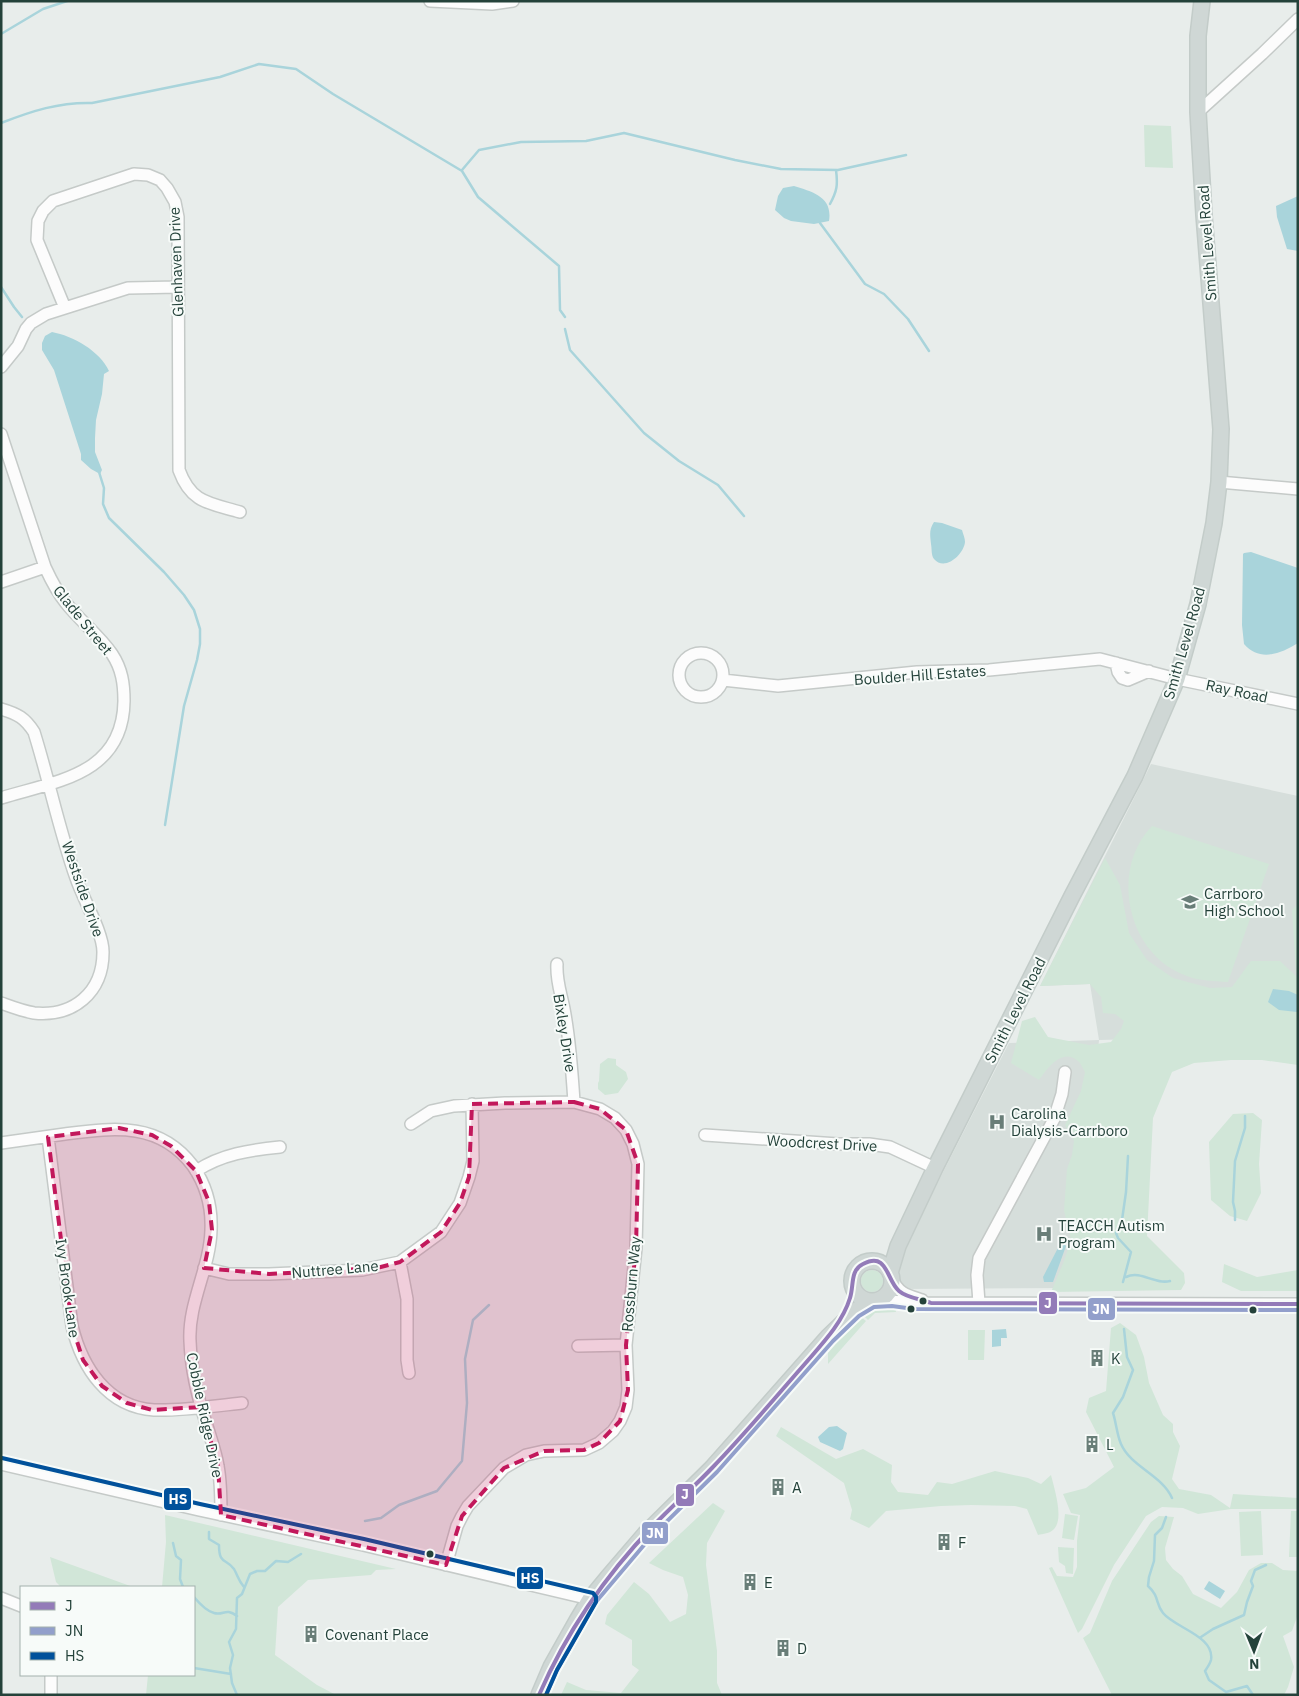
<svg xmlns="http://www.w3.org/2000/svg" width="1299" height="1696" viewBox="0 0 1299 1696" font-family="'IBM Plex Sans',sans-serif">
	<rect width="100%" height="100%" fill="#e8edeb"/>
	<!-- built -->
	<path fill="#d6dedb" d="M1151 764 1298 796V1035L1099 1040 1076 1288 899 1289 891 1274 1009 1043 1099 1040 1090 984 1040 986Z"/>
	<!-- green -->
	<path fill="#d1e6d8" d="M1144 125 1171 126 1173 168 1145 167Z
		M1152 826 1269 864 1228 982C1214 981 1200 981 1187 976 1127 955 1109 870 1152 826Z
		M1105 858 1120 885 1129 933 1147 960 1173 978 1210 988 1232 987 1251 961H1280L1298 978V1065L1262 1060H1231L1194 1063 1172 1072 1153 1118 1147 1236 1184 1273 1185 1283 1181 1290 1051 1292 1064 1261 1071 1240 1064 1210 1067 1169 1072 1155 1074 1141 1065 1125 1081 1091 1085 1072C1083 1069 1081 1063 1078 1061 1062 1047 1047 1069 1039 1080L1011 1063 1022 1021 1035 1017 1048 1037 1089 1045 1111 1042 1121 1029 1124 1021 1115 1014 1103 1013 1101 997 1090 984 1040 986Z
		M1298 904V973H1296L1292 910Z
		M608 1058 616 1059V1065L626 1072 628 1079 618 1093 605 1095 598 1089V1083L599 1081 600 1064Z
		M1253 1113 1262 1120 1259 1164 1261 1193 1247 1221 1230 1216 1211 1200 1209 1142 1233 1114Z
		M1224 1264 1257 1277 1298 1270V1291H1241L1222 1282Z
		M861 1281a11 11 0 1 1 22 0a11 11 0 1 1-22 0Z
		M873 1305H895L896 1312 875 1313 868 1320 863 1315 862 1311Z
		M857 1316 861 1317 866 1321 828 1364V1352Z
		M1120 1323 1136 1335 1144 1357 1149 1383 1163 1415 1173 1424V1432L1180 1446 1172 1479 1179 1489 1211 1495 1230 1508 1233 1494 1298 1498V1509H1231L1198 1514 1183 1508 1162 1507 1146 1516 1114 1565 1082 1629 1078 1633 1049 1568 1052 1567 1057 1576 1073 1577 1077 1567V1541L1080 1515 1071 1513 1063 1494 1086 1488 1114 1467 1086 1412 1089 1398 1106 1391 1111 1328Z
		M968 1330H985L984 1360H968Z
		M781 1427 836 1459 863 1449 892 1465 891 1482 898 1492 928 1495 937 1482 952 1484 995 1471 1028 1478 1041 1484 1051 1475C1054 1488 1065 1520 1053 1530 1050 1533 1043 1534 1038 1535L1027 1509 1015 1506 971 1505 941 1506 886 1511 869 1528 850 1519 852 1510 844 1483 776 1436Z
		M713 1503 725 1511 707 1543 706 1565 717 1651V1683L722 1695H561L567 1682 586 1690 621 1693 639 1670 632 1665V1640L605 1624 607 1615 634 1582 649 1594 670 1622 686 1614 688 1595 683 1577 663 1570 649 1563Z
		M1261 1511 1263 1555 1241 1556 1239 1512Z
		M1291 1511H1298V1557H1289Z
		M1065 1514 1078 1516 1074 1540 1062 1538Z
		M165 1515 396 1569 376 1570 371 1575 308 1580 278 1607 275 1655 317 1685 336 1695H146L148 1675H194V1587H162L166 1542Z
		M1159 1516 1174 1517 1165 1548 1166 1560 1173 1569 1182 1576 1193 1594 1221 1608 1237 1592 1249 1570 1261 1563H1272L1283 1570 1298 1571V1614L1292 1631 1283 1636 1294 1667 1288 1687 1284 1695H1112L1083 1638 1090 1633 1112 1581 1151 1522Z
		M1058 1547 1074 1548 1073 1574 1066 1573 1065 1566 1059 1562Z
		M50 1557 133 1587H61L56 1582Z"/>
	<!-- water -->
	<path fill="#a9d4db" d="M794 186C813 192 833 197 829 221L814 224 791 221 784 218 775 210 778 196 783 188Z
		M1298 196V251L1287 249 1277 217 1276 206Z
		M52 332C73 336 100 351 109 371L104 374 102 394 96 420 95 438V452L102 470 100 474 91 469 81 460V454L54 370 42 350V343L45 336Z
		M934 522 942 523 962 530C963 534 965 538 965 542 964 554 945 572 934 559 931 555 932 549 931 544 930 534 929 530 934 522Z
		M1251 552 1298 568V643C1280 654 1260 662 1244 644L1242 625 1243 554 1244 553Z
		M1273 989 1289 991 1298 995 1297 1012 1279 1010 1268 1002Z
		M1063 1243 1066 1246 1053 1282H1044L1043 1277 1060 1244Z
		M1006 1329 1007 1338H1001V1346L992 1347V1330Z
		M837 1426 847 1433 843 1449 840 1451 820 1442 818 1437 829 1427Z
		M1209 1581 1225 1591 1220 1599 1204 1589Z"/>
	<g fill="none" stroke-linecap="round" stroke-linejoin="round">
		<!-- stream -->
		<path stroke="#a9d4db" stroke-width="2.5" d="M1 34 43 9 67 1
			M1 123C32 111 59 102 92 103L220 77 259 64 296 69 333 94 462 171 478 197 559 266 560 310 565 317
			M462 170 479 150 521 142 586 141 624 133 735 160 781 169 838 170 906 155
			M830 204C837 191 838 185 836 170
			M820 223 865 284 884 294 908 319 929 351
			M1 287 14 307 22 317
			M565 329 570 350 644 433 679 461 718 485 744 516
			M99 472 104 488 103 504 109 518 164 572 184 595 194 610 200 629V644L197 660 184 706 165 825
			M1235 1220V1211L1233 1202 1235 1161 1245 1128V1116
			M1126 1277C1141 1270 1155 1285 1170 1281
			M1123 1282 1131 1252 1118 1238 1116 1233 1122 1220 1126 1192 1128 1156
			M1124 1329 1127 1357 1133 1370 1123 1397 1113 1413C1116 1422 1117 1435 1121 1444 1131 1467 1162 1475 1172 1498
			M1166 1517 1162 1528 1155 1535 1154 1561 1149 1577 1148 1586C1160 1597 1155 1603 1163 1613 1175 1628 1215 1636 1211 1660 1210 1664 1207 1668 1205 1671L1209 1680 1226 1692 1247 1686 1253 1695
			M365 1521 381 1518 399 1505 437 1491 462 1461 467 1403 465 1359 473 1320 489 1305
			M209 1532V1539L219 1545C219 1565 226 1558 234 1569 238 1576 238 1580 244 1587
			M173 1543 176 1556 181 1560 180 1579 183 1587
			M194 1597C199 1603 206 1611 214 1613 224 1616 225 1607 237 1616
			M1201 1637 1213 1629 1244 1615 1247 1602 1253 1586 1251 1581 1255 1570 1266 1565
			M194 1668 231 1674
			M237 1695 232 1683 230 1668 233 1655 229 1642 236 1629 237 1598 242 1594 250 1574 257 1571H265L276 1561 288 1562 301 1554"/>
		<!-- minor casing -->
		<g stroke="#c5cac8" stroke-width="14">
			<path id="minor" d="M430 1 492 4 513 1
				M1198 112 1262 54 1298 19
				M65 308 37 240 38 221 43 211 53 201 134 174 148 175 160 180 167 188 175 202 178 217 179 470C191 503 209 503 240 512
				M1 367 18 346 26 329 31 323 46 314 128 288 178 287
				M1 434 45 567C51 580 57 592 66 603 80 621 99 635 112 654 122 669 124 684 124 701 123 775 56 781 1 798
				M1219 482 1298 489
				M1 582 45 567
				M679 675a22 22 0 1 1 44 0a22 22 0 1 1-44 0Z
				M1116 663 1118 672 1122 678 1128 680 1149 671
				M723 680 778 686 917 672 989 670 1100 659 1177 679 1298 704
				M1 709C18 714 25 718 34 732 49 780 59 830 76 878 83 899 103 932 103 952 103 993 73 1017 34 1013 22 1011 12 1007 1 1003
				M557 964C556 981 561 993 564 1009 570 1040 572 1071 574 1102
				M411 1124 431 1111 454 1106 505 1103 574 1102 600 1109 615 1118 626 1130 633 1144 638 1164 636 1248 626 1345 628 1390 626 1407 620 1421 613 1431 599 1443 584 1450 544 1451 526 1455 504 1468 468 1506 462 1516 457 1526 446 1565
				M705 1135 838 1144H869L890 1147 935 1168
				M48 1137 72 1326C82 1367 107 1407 154 1410 183 1411 213 1406 242 1403
				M1 1143C23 1140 44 1137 65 1134 113 1128 159 1121 193 1166 206 1185 212 1208 211 1230 210 1268 188 1303 190 1341 191 1370 198 1399 207 1426 211 1439 216 1453 218 1466 221 1482 221 1499 221 1515
				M196 1171C222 1154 250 1150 280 1147
				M400 1262 407 1299V1360L409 1373
				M204 1268 229 1274H269L362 1270 400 1262 441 1232 460 1203 469 1177 473 1161 472 1104
				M892 1279C899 1294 907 1295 922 1300
				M879 1300 914 1303 1298 1304
				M979 1303 977 1275 979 1258 1054 1119 1062 1094 1065 1072
				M578 1346 626 1345
				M1 1464 199 1510 363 1545 590 1599
				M1 1598 21 1606
				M51 1675V1695"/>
		</g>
		<!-- major casing -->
		<g stroke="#c3ccc9" stroke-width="18">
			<path id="major" d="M852 1281a20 20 0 1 1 40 0a20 20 0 1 1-40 0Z
				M890 1273 898 1246 935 1168 1072 896 1135 776 1177 679 1198 604 1214 523 1219 482 1221 429 1204 215 1198 112V36L1202 1
				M539 1695 551 1667 578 1619 590 1599 609 1576 645 1534 712 1468 828 1337 855 1311 872 1301"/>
		</g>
		<!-- minor -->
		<use href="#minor" stroke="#fcfcfc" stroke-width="11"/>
		<!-- major -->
		<use href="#major" stroke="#cfd7d5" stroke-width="15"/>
		<!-- bus-1 casing -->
		<g stroke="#f7fbf9" stroke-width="8">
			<path id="bus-1" d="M539 1695C567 1631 605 1576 653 1526 672 1506 693 1488 712 1468 744 1435 773 1400 803 1366 821 1345 842 1324 850 1298 854 1286 850 1270 863 1264 888 1251 886 1280 899 1291 907 1298 921 1299 931 1303L1298 1304"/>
		</g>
		<!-- bus-2 casing -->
		<g stroke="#f7fbf9" stroke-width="8">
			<path id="bus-2" d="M546 1695 557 1670 595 1603 650 1538 717 1472 833 1341 859 1316 874 1307 892 1306 914 1309 1298 1310"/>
		</g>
		<!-- bus-3 casing -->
		<g stroke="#f7fbf9" stroke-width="8">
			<path id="bus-3" d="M2 1458 200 1504 364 1539 593 1593 596 1597V1602L557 1670 546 1695"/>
		</g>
		<!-- bus-1 -->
		<use href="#bus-1" stroke="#937bb8" stroke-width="4"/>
		<!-- bus-2 -->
		<use href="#bus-2" stroke="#929fcb" stroke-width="4"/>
		<!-- bus-3 -->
		<use href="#bus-3" stroke="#01519b" stroke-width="4"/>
	</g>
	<!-- marked area -->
	<path fill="#c2185b" fill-opacity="0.2" stroke="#c2185b" stroke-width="4" stroke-dasharray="10 6" stroke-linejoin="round" d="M574 1102 600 1109 626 1130 638 1164 636 1248 626 1345 628 1390 620 1421 599 1443 584 1450 544 1451 504 1468 462 1516 446 1565 221 1515 218 1466 201 1407 152 1410 127 1403 102 1386 83 1360 72 1326 48 1137 119 1128 152 1135 171 1146 196 1171 209 1202 212 1230 204 1268 269 1274 377 1268 400 1262 441 1232 460 1203 469 1177 472 1104Z"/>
	<!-- icons -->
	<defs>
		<g id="school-bare" transform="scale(1.35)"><path d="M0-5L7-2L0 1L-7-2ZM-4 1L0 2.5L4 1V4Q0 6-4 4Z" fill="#697e78" stroke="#f7fbf9" stroke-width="2.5" paint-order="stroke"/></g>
		<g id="hospital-bare" transform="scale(1.35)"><path d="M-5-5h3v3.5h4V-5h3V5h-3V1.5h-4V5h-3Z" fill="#697e78" stroke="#f7fbf9" stroke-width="2.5" paint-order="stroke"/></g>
		<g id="building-bare" transform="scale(1.35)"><path d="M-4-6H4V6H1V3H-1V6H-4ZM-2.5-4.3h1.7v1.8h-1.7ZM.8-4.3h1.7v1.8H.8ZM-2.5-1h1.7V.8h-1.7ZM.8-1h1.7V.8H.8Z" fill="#697e78" stroke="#f7fbf9" stroke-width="2.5" paint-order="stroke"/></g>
	</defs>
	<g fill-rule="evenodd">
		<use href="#school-bare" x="1190" y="902"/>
		<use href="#hospital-bare" x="997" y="1122"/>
		<use href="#hospital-bare" x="1044" y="1234"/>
		<use href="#building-bare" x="1097" y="1358"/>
		<use href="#building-bare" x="1092" y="1444"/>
		<use href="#building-bare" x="778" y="1487"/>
		<use href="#building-bare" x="944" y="1542"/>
		<use href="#building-bare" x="750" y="1582"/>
		<use href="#building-bare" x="311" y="1634"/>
		<use href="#building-bare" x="783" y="1648"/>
	</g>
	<!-- markers -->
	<g fill="#24423a" stroke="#f7fbf9" stroke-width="2">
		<circle cx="923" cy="1301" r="4.5"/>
		<circle cx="911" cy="1309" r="4.5"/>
		<circle cx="1253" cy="1310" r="4.5"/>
		<circle cx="430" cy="1554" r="4.5"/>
	</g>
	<g text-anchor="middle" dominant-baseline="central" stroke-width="4" stroke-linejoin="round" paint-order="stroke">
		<!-- street labels -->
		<g font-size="15" fill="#24423a" stroke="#f7fbf9">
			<text transform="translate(1207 243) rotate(-94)">Smith Level Road</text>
			<text transform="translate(176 262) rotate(-92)">Glenhaven Drive</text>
			<text transform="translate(83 620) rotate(51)">Glade Street</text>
			<text transform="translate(1184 643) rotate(-74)">Smith Level Road</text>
			<text transform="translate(920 675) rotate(-4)">Boulder Hill Estates</text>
			<text transform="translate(1237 691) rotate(12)">Ray Road</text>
			<text transform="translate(83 889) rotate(71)">Westside Drive</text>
			<text transform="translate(1015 1010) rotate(-63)">Smith Level Road</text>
			<text transform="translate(565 1033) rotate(81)">Bixley Drive</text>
			<text transform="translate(822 1143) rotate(3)">Woodcrest Drive</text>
			<text transform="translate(335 1269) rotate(-5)">Nuttree Lane</text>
			<text transform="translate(631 1284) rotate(-85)">Rossburn Way</text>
			<text transform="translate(68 1288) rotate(82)">Ivy Brook Lane</text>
			<text transform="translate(205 1415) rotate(78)">Cobble Ridge Drive</text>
		</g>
		<!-- poi labels -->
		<g font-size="15" fill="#24423a" stroke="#f7fbf9" text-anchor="start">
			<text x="1204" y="893">Carrboro<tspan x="1204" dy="17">High School</tspan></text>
			<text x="1011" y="1113">Carolina<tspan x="1011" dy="17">Dialysis-Carrboro</tspan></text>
			<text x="1058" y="1225">TEACCH Autism<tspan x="1058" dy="17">Program</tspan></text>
			<text x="1111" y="1358">K</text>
			<text x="1106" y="1444">L</text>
			<text x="792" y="1487">A</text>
			<text x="958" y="1542">F</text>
			<text x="764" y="1582">E</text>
			<text x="325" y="1634">Covenant Place</text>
			<text x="797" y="1648">D</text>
		</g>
	</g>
	<g stroke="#f7fbf9" stroke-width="2">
		<rect x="1038" y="1291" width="20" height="24" rx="5" fill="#937bb8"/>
		<rect x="1087" y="1297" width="29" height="24" rx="5" fill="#929fcb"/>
		<rect x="675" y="1483" width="20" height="24" rx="5" fill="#937bb8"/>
		<rect x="163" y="1487" width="29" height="24" rx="5" fill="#01519b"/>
		<rect x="641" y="1521" width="28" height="24" rx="5" fill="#929fcb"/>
		<rect x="516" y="1566" width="28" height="24" rx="5" fill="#01519b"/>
	</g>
	<g font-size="14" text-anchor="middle" font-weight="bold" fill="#fff">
		<text x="1048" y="1308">J</text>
		<text x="1101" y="1314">JN</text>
		<text x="685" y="1499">J</text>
		<text x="178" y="1504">HS</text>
		<text x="655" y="1538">JN</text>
		<text x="530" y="1583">HS</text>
	</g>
	<!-- border -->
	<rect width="1299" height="1696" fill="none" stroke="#24423a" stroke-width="5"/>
	<!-- legend -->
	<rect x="20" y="1586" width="175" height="90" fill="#f7fbf9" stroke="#a3b1ad"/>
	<rect x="30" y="1602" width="25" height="8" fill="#937bb8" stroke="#a3b1ad"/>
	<text x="65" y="1611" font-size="15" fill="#24423a">J</text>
	<rect x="30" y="1627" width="25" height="8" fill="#929fcb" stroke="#a3b1ad"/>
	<text x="65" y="1636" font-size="15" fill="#24423a">JN</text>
	<rect x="30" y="1652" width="25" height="8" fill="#01519b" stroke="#a3b1ad"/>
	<text x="65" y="1661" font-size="15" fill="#24423a">HS</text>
	<!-- north arrow -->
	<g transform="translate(1254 1651) rotate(179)" stroke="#f7fbf9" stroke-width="4" paint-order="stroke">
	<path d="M0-4L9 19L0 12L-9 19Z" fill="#24423a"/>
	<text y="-8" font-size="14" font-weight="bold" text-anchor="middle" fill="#24423a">N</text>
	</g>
</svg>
